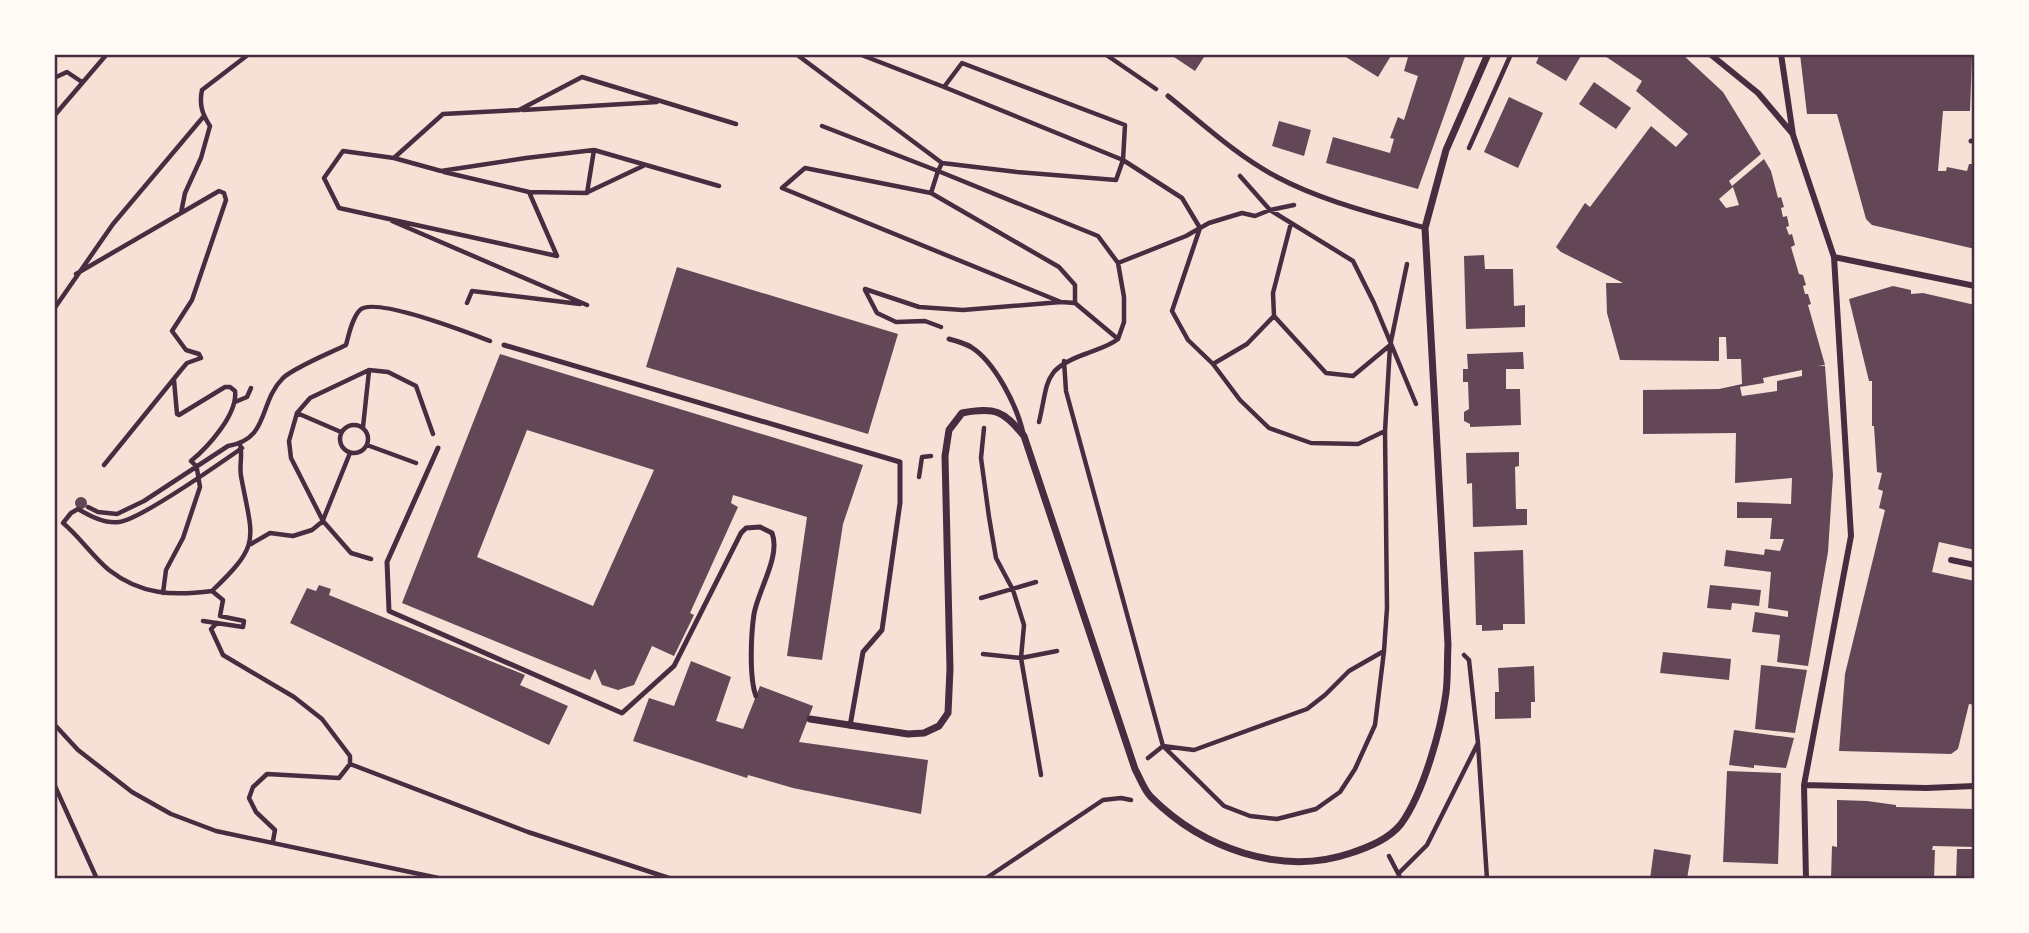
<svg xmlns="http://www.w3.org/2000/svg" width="2029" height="933" viewBox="0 0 2029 933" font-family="'Fira Sans',sans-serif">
	<rect width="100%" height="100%" fill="#f7e1d7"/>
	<!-- building -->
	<path fill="#644757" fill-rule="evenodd" d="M1176 54H1206L1195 71 1174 57Z
		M1341 54H1392L1378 77Z
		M1400 54H1466L1418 189 1326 163 1333 137 1390 153 1394 139 1390 138 1398 117 1404 120 1418 76 1404 71 1408 57Z
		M1540 54H1582L1566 81 1536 63Z
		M1602 54H1682L1723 92 1761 154 1729 181 1732 186 1764 159 1771 171 1778 198 1781 197 1784 207 1781 208 1783 217 1787 216 1789 226 1786 227 1789 235 1792 234 1795 245 1791 247 1799 274 1803 275 1806 285 1803 286 1805 294H1808L1811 304 1808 305 1825 365 1818 366H1825L1833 475 1828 552 1808 666 1777 662 1780 635 1752 632 1755 612 1788 617V611L1768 608 1771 572 1724 566 1726 550 1764 555 1765 549 1780 551 1784 539H1770L1772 518H1737V502L1791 504 1792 478 1735 483 1736 433 1643 434V390L1719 389 1742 384 1741 359H1727L1726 337H1719V361L1620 360 1607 313 1606 283H1623L1561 252 1556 247 1585 203 1590 207 1651 126 1676 147 1688 134 1636 91 1642 81ZM1733 187 1739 205 1726 208 1719 199ZM1802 370V376L1777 381V391L1742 396 1740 387 1764 383 1763 378Z
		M1800 54H1972L1970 111H1943L1938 171H1946L1947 167 1967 171 1969 164H1975V249L1872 225 1866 219 1837 114H1807Z
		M1594 82 1631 108 1616 129 1579 104Z
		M1509 97 1543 113 1518 168 1484 152Z
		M1279 121 1311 130 1304 156 1272 146Z
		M1484 255 1485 269H1513L1514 306 1525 305V327L1466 329 1464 256Z
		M677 267 898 334 868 434 646 367Z
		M1893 286 1911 290V294L1923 293 1975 305V550L1939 542 1932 572 1975 581V705L1969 704 1958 749 1951 754 1839 751 1845 674 1885 510 1879 508 1883 491 1878 489 1882 473 1877 472 1874 426H1872V381H1869L1849 299Z
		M1523 352 1524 369H1506V389H1520L1521 425 1470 427V424L1464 421V412L1469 409 1468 382H1463V369H1468L1467 354Z
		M500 354 863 465 843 524 822 660 787 656 807 517 733 495 731 503 738 507 690 613 694 615 674 656 652 646 634 685 618 690 602 685 595 669 590 680 402 603ZM527 430 654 470 593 606 477 557Z
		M1519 452V466L1515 467 1516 509H1527V525L1473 527 1472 483 1467 484 1466 453Z
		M75 503a6 6 0 1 1 12 0a6 6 0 1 1-12 0Z
		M1523 550 1525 624H1503V630L1482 631V625H1476L1474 552Z
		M319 585 331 589 329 595 525 675 520 685 568 706 549 745 290 623 307 588 316 591Z
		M1710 585 1761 590 1759 606 1732 603 1731 610 1707 608Z
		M1663 652 1731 659 1729 680 1660 673Z
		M691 661 731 677 716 721 743 729 760 686 813 706 799 742 928 760 921 814 793 788 748 775 747 778 633 741 649 698 674 706Z
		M1761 665 1807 670 1795 733 1755 729Z
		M1534 666 1535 702H1531V718L1495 719V692H1499L1498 668Z
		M1734 730 1794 738 1786 768 1754 765V768L1729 765Z
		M1727 771 1781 773 1778 864 1723 862Z
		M1837 800 1867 801 1896 805V807L1975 809V847L1933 846 1932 850H1935L1934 879H1831L1832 846 1837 847Z
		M1654 849 1691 855 1687 879H1650Z
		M1957 849H1975V879H1956Z"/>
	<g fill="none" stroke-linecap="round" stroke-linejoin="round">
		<!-- path -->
		<path stroke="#4a2c40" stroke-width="4.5" d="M796 54 942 163
			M859 54 944 87 962 63 1125 125 1123 160 944 87
			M1105 54 1156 89
			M54 78 67 72 82 82
			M523 110 657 102
			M54 116 107 54
			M822 126 938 171 931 193
			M1469 148 1511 54
			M594 150 587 193 529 192 557 256 339 208 324 178 343 151 394 158 441 171 526 158Z
			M594 150 719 186
			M395 157 443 114 519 110 582 77 736 124
			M444 172 529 192
			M1240 176 1270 210 1353 261 1374 303 1416 404
			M588 192 643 166
			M1294 205 1270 210 1255 216 1242 213 1209 223 1200 228 1172 311 1188 340 1213 364 1240 400 1269 428 1311 443 1358 444 1385 431
			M181 213 185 193 201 158 210 126C202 114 199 104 202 90L249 54
			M392 221 587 305
			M1291 223 1273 293 1274 316 1326 373 1353 376 1389 346
			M76 274 219 191 224 193 226 200 192 300 172 331 186 350 199 354 201 358
			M865 289 919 307 963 310 1061 302 1075 303 1118 339
			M865 290 877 313 896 322 925 321 941 327
			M1061 302 782 188 805 168 931 193 1059 267 1075 285V303
			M467 303 472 291 580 304
			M54 309 113 224 204 116
			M1064 361 1066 391 1163 746 1224 806 1250 816 1277 819 1316 809 1340 792 1355 769 1375 725 1384 651 1387 608 1385 431 1390 346 1407 264
			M1213 364 1247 344 1274 316
			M174 380 177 414 179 415 225 387H230L235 391C238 414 208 447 191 461L196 466
			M235 402 247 397 251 388
			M297 413 341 432
			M1039 422C1049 380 1042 369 1088 353 1098 349 1109 346 1118 339L1124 322V297L1118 263 1098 236 938 171 942 163 1017 172 1116 180 1123 160 1182 198 1200 228 1186 236 1118 263
			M340 439a14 14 0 1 1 28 0a14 14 0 1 1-28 0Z
			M363 427 369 371
			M984 428 981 458 989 517 996 558 1013 590 1024 625 1021 658 1041 775
			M240 444C243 454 239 466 241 476 253 541 262 543 212 591 173 596 141 595 109 570 92 556 80 537 63 523L71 513 78 509C90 516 105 524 119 522 139 520 222 462 242 448
			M367 445 416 463
			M104 465 181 370 187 363 201 358
			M919 477 922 457 931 456
			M88 507 98 512 117 514 144 501 228 446C270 439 258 403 283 378 295 367 330 353 346 345 349 334 352 318 360 310 374 296 469 333 490 341
			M323 520 350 453
			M323 521 291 458 289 441 297 413 310 398 369 370 388 372 416 386 433 434
			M251 544 270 533 293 536 312 530 323 521 351 553 371 559
			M212 591 223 600 220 616 244 621
			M163 593 166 570 183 538 200 487 197 469
			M981 598 1036 582
			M203 621 243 627 244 621
			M217 623 211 629 223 655 294 697 322 719 350 756V764
			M983 654 1021 658 1057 651
			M1464 655 1469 660 1478 743 1487 879
			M54 724 78 750 132 792 171 814 216 831 443 879
			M1148 758 1163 746 1194 750 1307 709 1325 695 1349 671 1384 651
			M54 784 97 879
			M273 841 275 830 256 812 249 798 253 787 267 774 339 778 350 764 528 832 672 879
			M1389 856 1401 879
			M1399 873 1427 845 1478 743
			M985 879 1103 800 1121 798 1131 800"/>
		<!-- service -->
		<path stroke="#4a2c40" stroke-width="5" d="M1168 96C1203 124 1237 156 1277 177 1322 201 1376 214 1425 228
			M1971 141H1975
			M949 339C957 341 964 343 971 347 995 362 1017 406 1023 433
			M504 345 900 462V503L882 630 863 652 850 726
			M438 448 387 562 389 611 622 713 674 666 741 533 746 528 760 527 772 533C781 556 758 590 754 614 751 634 749 678 756 696"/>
		<!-- pedestrian -->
		<path stroke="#4a2c40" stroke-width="6" d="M1710 54 1758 93 1792 133
			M1781 54 1793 135 1834 257 1851 536 1804 785 1806 879
			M1834 257 1975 286
			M1951 560 1975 565
			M1804 785 1926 788 1975 786"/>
		<!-- minor -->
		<path stroke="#4a2c40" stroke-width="7" d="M810 719 908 734 924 733 939 726 948 713 950 669 945 456 949 430 962 413C995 407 1003 410 1024 436L1135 769C1140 778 1144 790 1151 797 1202 848 1281 877 1351 853 1369 847 1389 839 1401 824 1423 794 1441 730 1446 693 1448 677 1447 661 1448 645L1425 228 1446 150 1488 54"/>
	</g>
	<!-- border -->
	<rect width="2029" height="933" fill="none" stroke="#fffaf5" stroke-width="112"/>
	<rect x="56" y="56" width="1917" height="821" fill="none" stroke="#4a2c40" stroke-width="2.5"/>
</svg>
